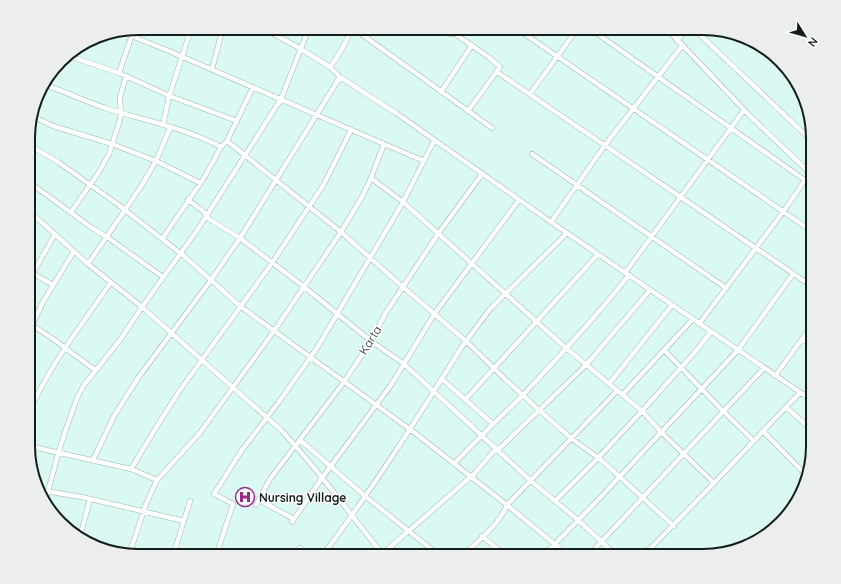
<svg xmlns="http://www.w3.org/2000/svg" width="841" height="584" viewBox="0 0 841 584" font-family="Quicksand,sans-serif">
	<rect width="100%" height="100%" fill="#daf9f4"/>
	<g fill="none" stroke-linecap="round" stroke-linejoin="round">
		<!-- minor casing -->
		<g stroke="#99b6b1" stroke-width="5.5">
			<path id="minor" d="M179 28 190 32 191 28
				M258 28 270 32 301 49 330 67 340 77 396 113 551 222 813 401
				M353 28 492 128
				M436 28 444 33 455 34 490 58 500 67 468 111
				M516 28 813 232
				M589 28 806 181
				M666 28 751 117 813 176
				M693 28 813 142
				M119 31 169 51 384 144 424 161
				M677 41 687 28
				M758 46 797 81
				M66 55 119 73 170 96 237 121
				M330 67C340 55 346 42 352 28
				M212 69 223 28
				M497 72 813 287
				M119 73 134 29
				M42 84C65 91 86 102 108 109 144 120 188 129 221 147
				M441 92 472 45
				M530 94 578 28
				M32 116 53 126 112 144 156 161 200 183
				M163 125 169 97 190 32
				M227 141 341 232 403 287 466 341 506 380 539 410 572 439 600 459 674 526
				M29 145 58 162 116 203 184 256 240 306 415 433 507 505 569 556
				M532 154 726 288
				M371 178 403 202 566 348 642 411 662 433 714 483
				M29 182 92 228 107 237 163 277
				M188 200 203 211 209 219 240 238 303 286 371 341 404 364 531 481 578 520 617 556
				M29 211 88 264 142 307 281 430C318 469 350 514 384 556
				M71 212 99 172 109 154 119 123 121 115 120 97 126 76
				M551 222 605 145 682 46
				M162 239 204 178 221 147 227 141 253 87
				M88 264 140 188 156 161 170 128
				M29 271 53 285
				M625 273 744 110
				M29 280 55 234
				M29 323 56 341 95 370
				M699 324 783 212 810 173
				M29 332 43 302 74 251
				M802 339 813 346
				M664 350 723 411 754 441
				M775 376 813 324
				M442 379 493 424
				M609 384 672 305
				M623 394 693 319
				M29 395 35 398
				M465 400 598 254
				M786 407 813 431
				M29 413C49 365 82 325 111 282
				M763 431 805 474
				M300 440 365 496 440 556
				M29 446 131 469 157 480
				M93 460 114 416 138 378 211 280 240 238 340 77
				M454 464C475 441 498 419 521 397 558 358 595 318 629 275
				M131 469 157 426 180 390 272 263 324 184 351 130
				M39 490 82 497 184 521
				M259 500 294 519
				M555 501 598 458 642 411 695 352 711 332
				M45 503 58 454 65 432 77 398 84 385 120 340 142 307 198 229 265 124 281 99 309 28
				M256 505 270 479 344 382 371 341 385 314 438 234 482 174
				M292 522 322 478 391 385 435 313 519 200
				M482 536 506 556
				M80 537 90 499
				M300 548 309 556
				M129 555 146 504 157 480 199 434 274 331 341 232 362 197 371 178 384 144
				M381 555 474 474 493 452 501 447 586 365 650 290
				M173 556 190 501
				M216 556 233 504 214 494 242 450 278 403 317 348 403 202 434 141
				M322 556C372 490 417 419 461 348L490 309 567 233
				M462 556C478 541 499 525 507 505L617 391
				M543 556 597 501 738 350 793 274
				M588 556 764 368
				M643 556 714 483 786 407 800 393"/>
		</g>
		<!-- minor -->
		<use href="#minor" stroke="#fff" stroke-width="4.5"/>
	</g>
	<!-- icons -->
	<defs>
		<g id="hospital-ring" transform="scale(1)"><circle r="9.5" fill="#fff" stroke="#9a2b8b" stroke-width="1.5"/><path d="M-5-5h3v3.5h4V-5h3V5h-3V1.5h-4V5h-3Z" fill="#9a2b8b"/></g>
	</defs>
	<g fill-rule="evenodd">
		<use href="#hospital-ring" x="245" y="497"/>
	</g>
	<g text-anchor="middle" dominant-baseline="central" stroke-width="3" stroke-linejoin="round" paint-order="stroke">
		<!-- street labels -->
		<g font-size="12" fill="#121e1c" stroke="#fff">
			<text transform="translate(370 340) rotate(-59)">Karta</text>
		</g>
		<!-- poi labels -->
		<g font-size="12" font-weight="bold" fill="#121e1c" stroke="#fff" text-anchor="start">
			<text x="259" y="497">Nursing Village</text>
		</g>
	</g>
	<!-- crop -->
	<path d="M0 0H841V584H0ZM138 35H703A103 103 0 0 1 806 138V446A103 103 0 0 1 703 549H138A103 103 0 0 1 35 446V138A103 103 0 0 1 138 35Z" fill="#eceded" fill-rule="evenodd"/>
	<path fill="none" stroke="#121e1c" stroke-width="2" d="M138 35H703A103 103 0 0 1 806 138V446A103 103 0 0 1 703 549H138A103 103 0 0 1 35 446V138A103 103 0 0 1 138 35Z"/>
	<!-- north arrow -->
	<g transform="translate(805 36) rotate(127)" stroke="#ffffff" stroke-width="3" paint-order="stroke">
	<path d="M0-3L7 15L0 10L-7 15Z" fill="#121e1c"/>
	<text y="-6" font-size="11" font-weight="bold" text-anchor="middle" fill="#121e1c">N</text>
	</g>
</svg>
